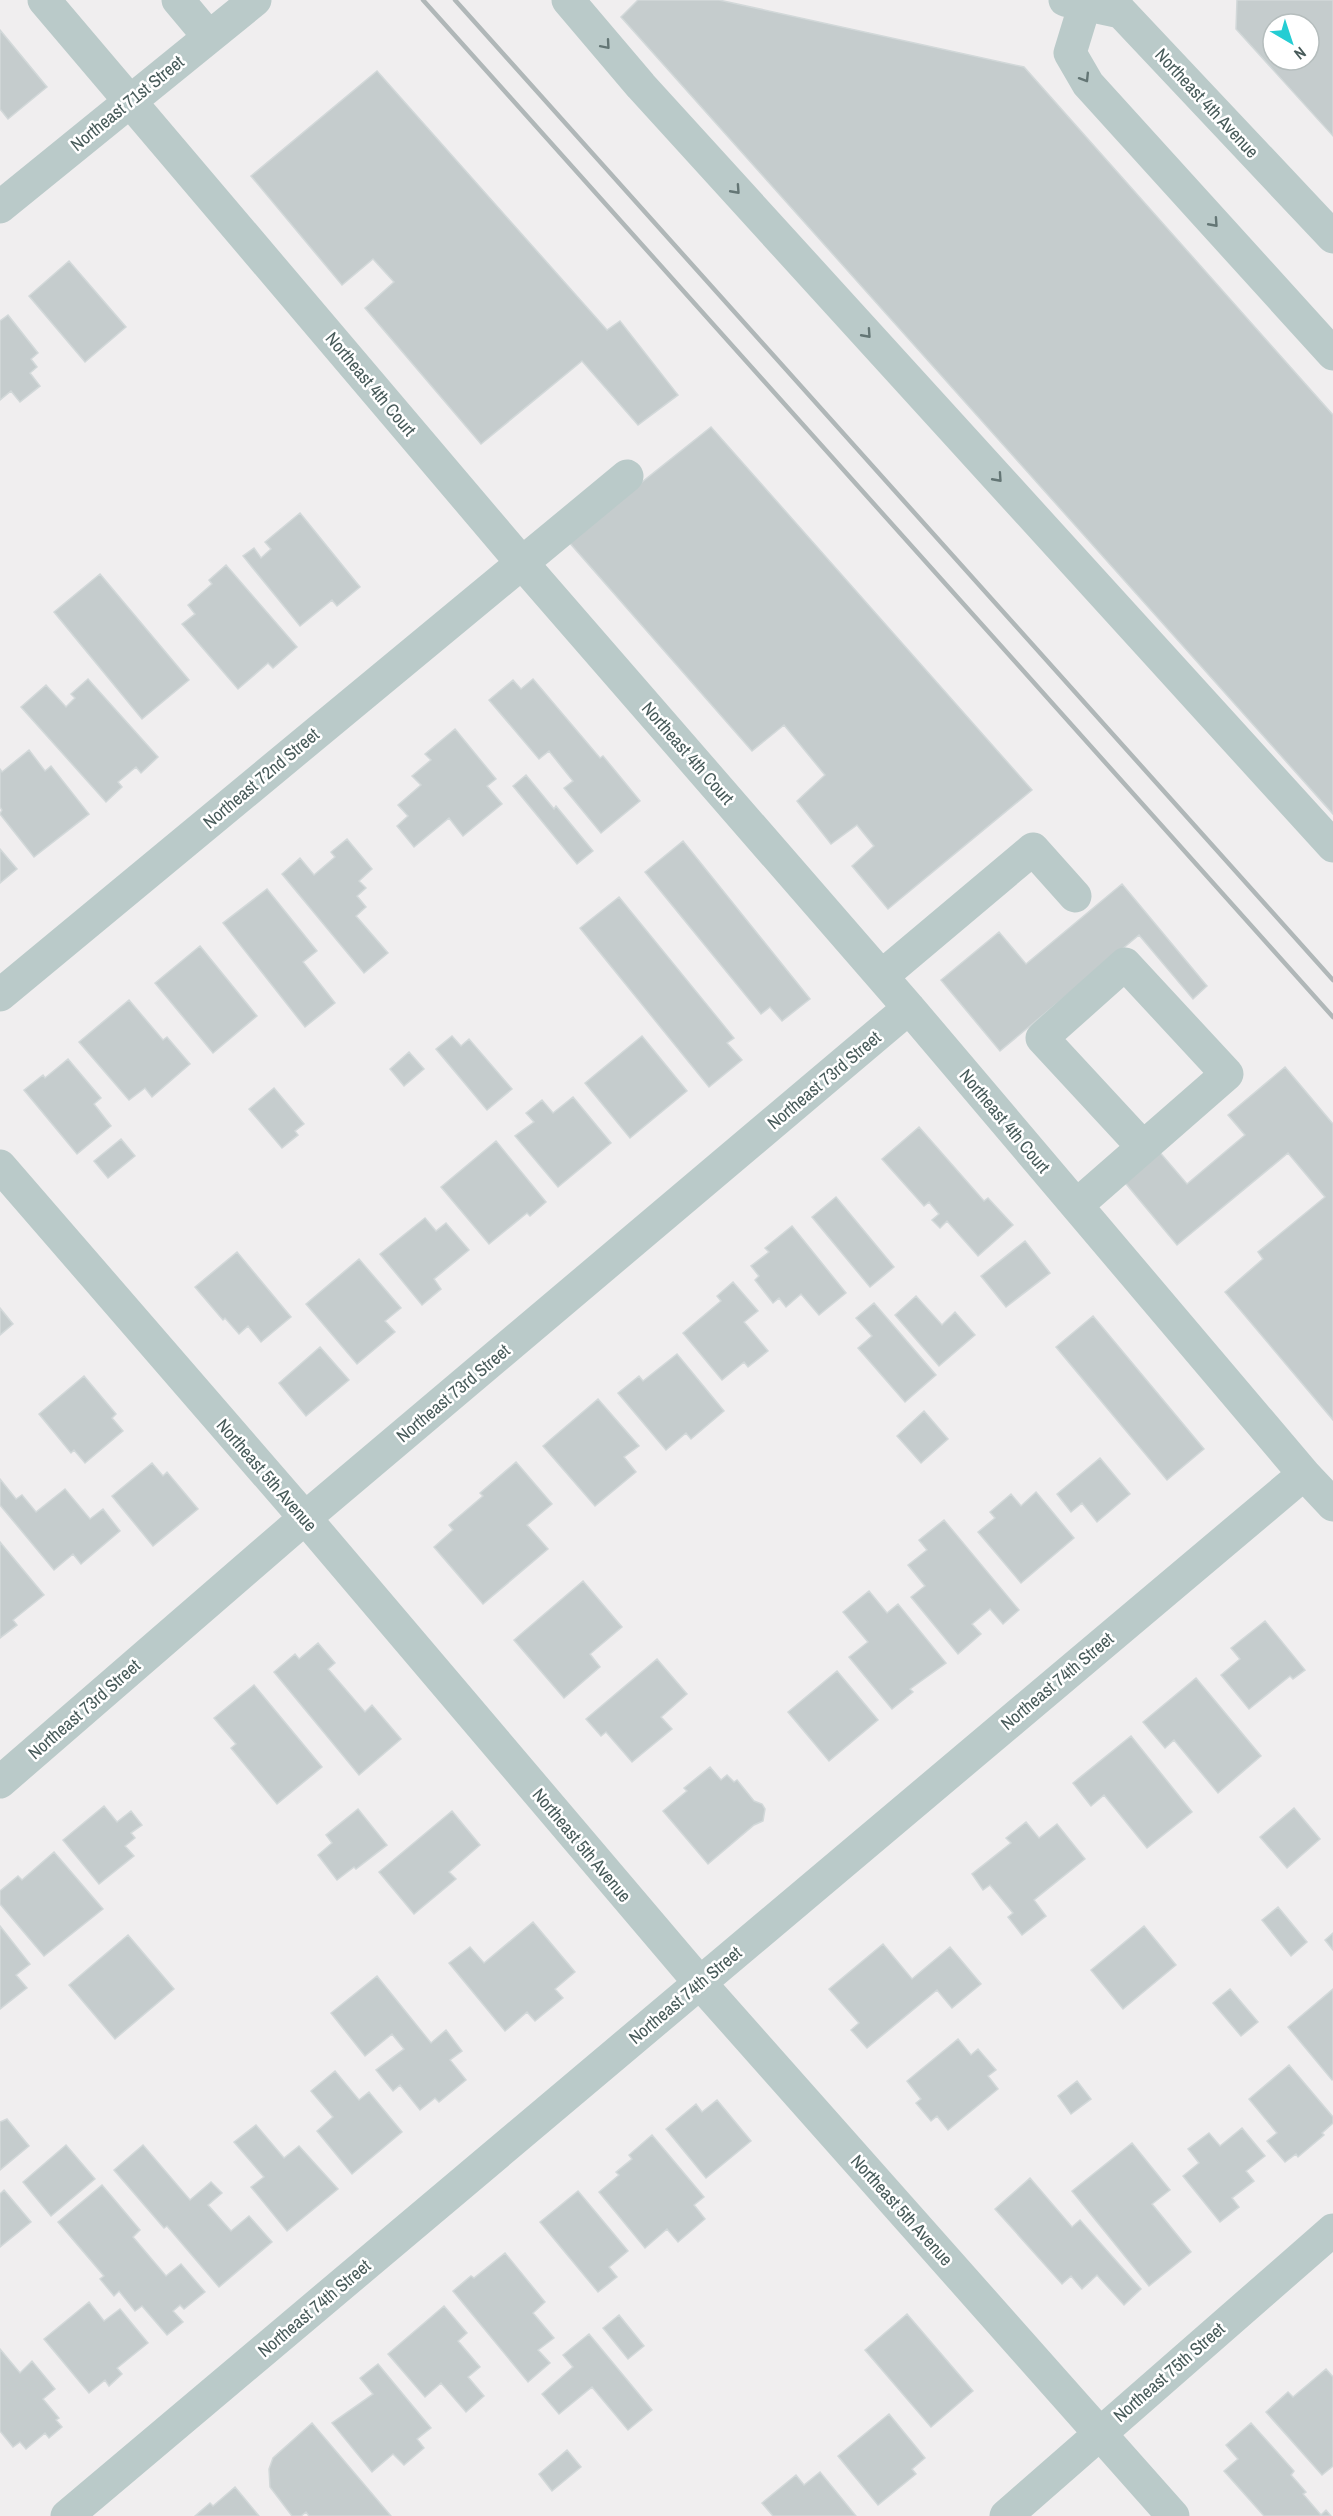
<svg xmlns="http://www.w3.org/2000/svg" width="1333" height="2516" viewBox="0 0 1333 2516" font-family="'Archivo Narrow',sans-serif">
	<rect width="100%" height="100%" fill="#f0eeef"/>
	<!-- building -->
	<path fill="#c5cccd" stroke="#d2d8d9" stroke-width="1.5" fill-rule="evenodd" d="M638 0H719L1024 67 1333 415V814L621 17Z
		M1237 0H1333V136L1236 29ZM1273 24H1309V60H1273Z
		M0 30 47 87 8 119 0 109Z
		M377 71 607 330 620 321 678 395 638 425 582 361 481 444 365 308 394 282 373 259 342 285 251 176Z
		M69 261 126 327 85 362 29 296Z
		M8 315 38 353 31 359 37 367 30 373 40 386 20 402 11 391 0 400V321Z
		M711 427 1032 790 888 909 852 866 874 846 857 825 831 844 797 801 825 775 784 725 752 751 568 541Z
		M300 513 360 587 337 606 332 600 300 626 243 556 254 548 261 558 271 549 265 542Z
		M226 565 297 647 273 668 268 663 238 689 182 624 195 614 188 605 212 584 209 580Z
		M100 574 189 680 142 719 54 612Z
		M88 679 158 757 141 773 136 767 118 782 122 787 106 802 21 707 46 685 66 707 75 698 71 694Z
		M533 679 600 758 603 756 640 801 601 833 564 788 573 781 549 751 539 759 489 700 513 680 521 689Z
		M455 729 496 779 487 786 502 804 463 836 449 818 414 847 397 826 408 816 398 805 421 785 412 776 431 760 425 754Z
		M29 750 45 771 51 766 89 814 34 857 0 814 2 810 0 807V769L2 772Z
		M526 775 554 809 556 806 593 851 577 864 513 786Z
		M347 839 372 869 359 881 366 888 357 896 366 907 356 916 388 953 364 973 282 874 300 858 314 875 335 857 331 852Z
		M683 841 810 999 782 1021 770 1007 761 1014 645 872Z
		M0 849 17 869 0 883Z
		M1122 884 1207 986 1193 999 1139 935 1000 1051 941 980 999 932 1026 964Z
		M267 889 317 951 303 962 335 1003 305 1027 223 923Z
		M619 897 734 1038 727 1043 742 1060 709 1087 580 928Z
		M200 946 257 1016 213 1053 155 983Z
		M129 1000 163 1040 167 1037 190 1064 152 1097 145 1088 129 1100 79 1042Z
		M452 1036 461 1046 469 1039 512 1089 487 1110 436 1049Z
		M642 1036 687 1091 630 1138 585 1083Z
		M409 1052 424 1069 404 1086 390 1069Z
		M68 1059 101 1098 94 1104 111 1126 77 1154 24 1090 43 1075 45 1078Z
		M1285 1067 1333 1124V1420L1225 1292 1263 1259 1258 1252 1325 1197 1288 1153 1177 1245 1122 1179 1157 1149 1187 1184 1245 1135 1228 1115Z
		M274 1088 304 1124 295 1131 298 1135 282 1148 249 1109Z
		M573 1097 611 1143 558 1187 515 1136 534 1122 526 1113 542 1100 553 1113Z
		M919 1127 984 1201 988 1198 1013 1225 978 1256 947 1221 940 1228 932 1220 939 1214 929 1202 924 1206 882 1159Z
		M121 1139 135 1156 108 1178 94 1161Z
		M496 1141 546 1202 530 1216 527 1213 489 1244 441 1187Z
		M836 1197 894 1267 870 1287 812 1217Z
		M425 1218 436 1231 446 1223 469 1250 434 1279 441 1289 422 1305 380 1254Z
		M792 1226 846 1293 819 1315 801 1294 786 1307 779 1298 773 1303 755 1280 759 1276 751 1266 769 1252 765 1248Z
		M1025 1241 1050 1273 1006 1307 981 1276Z
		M237 1252 291 1317 261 1342 248 1326 239 1334 225 1318 223 1320 195 1287Z
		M359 1259 401 1308 385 1321 395 1332 357 1364 306 1304Z
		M733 1282 758 1311 744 1322 768 1351 748 1367 744 1362 722 1380 683 1333 721 1301 717 1296Z
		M916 1296 942 1325 955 1312 975 1335 939 1366 895 1315Z
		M874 1303 936 1375 905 1402 858 1348 872 1336 856 1318Z
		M0 1308 13 1324 0 1335Z
		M1093 1316 1204 1449 1167 1480 1056 1347Z
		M320 1347 349 1380 306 1416 279 1383Z
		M677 1354 724 1411 691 1439 686 1433 666 1450 618 1393 639 1376 643 1381Z
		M84 1376 116 1414 112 1418 123 1431 85 1463 74 1450 71 1453 39 1414Z
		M598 1399 639 1446 624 1457 636 1472 595 1506 543 1446Z
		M924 1411 948 1439 921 1463 897 1436Z
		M1100 1458 1130 1494 1097 1522 1082 1503 1071 1512 1057 1494Z
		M516 1462 552 1504 527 1525 548 1549 483 1604 434 1547 453 1530 449 1525 483 1496 480 1493Z
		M152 1463 163 1476 167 1472 198 1509 153 1546 112 1496Z
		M0 1479 16 1499 22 1495 36 1512 65 1489 90 1519 103 1509 120 1531 81 1564 73 1554 54 1570 0 1505Z
		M1036 1492 1074 1538 1021 1583 978 1532 995 1518 990 1512 1011 1494 1021 1506Z
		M944 1520 1019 1610 1003 1624 990 1609 972 1624 981 1634 958 1654 911 1597 925 1586 908 1565 927 1550 919 1540Z
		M0 1542 44 1595 13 1620 17 1625 0 1638Z
		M583 1581 622 1627 590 1654 600 1667 564 1698 514 1640Z
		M869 1591 887 1613 898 1604 946 1663 910 1689 913 1692 892 1709 849 1657 868 1642 843 1612Z
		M1265 1621 1305 1670 1293 1679 1290 1676 1249 1709 1221 1675 1240 1659 1231 1648Z
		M318 1643 335 1663 328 1669 365 1712 372 1705 401 1739 359 1775 274 1672 295 1654 299 1659Z
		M657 1659 687 1694 661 1717 672 1729 632 1762 606 1732 601 1736 586 1719Z
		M837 1671 878 1720 829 1761 788 1712Z
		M1196 1678 1261 1756 1218 1793 1174 1740 1165 1748 1143 1722Z
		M254 1685 322 1767 277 1804 231 1748 236 1744 214 1718Z
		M1131 1736 1192 1812 1147 1848 1104 1795 1091 1806 1073 1783Z
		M710 1767 721 1780 727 1775 734 1782 737 1780 754 1801 762 1804 765 1809 763 1821 754 1825 708 1864 663 1811 687 1791 684 1788Z
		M104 1806 117 1822 131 1811 142 1825 131 1833 135 1838 125 1846 134 1856 99 1884 63 1840Z
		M1294 1808 1320 1839 1287 1868 1260 1837Z
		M358 1809 387 1845 356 1869 354 1867 337 1880 318 1855 332 1843 326 1835Z
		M452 1811 480 1845 449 1872 456 1879 414 1914 379 1872Z
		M1026 1822 1039 1838 1057 1824 1085 1859 1034 1900 1046 1916 1022 1935 1008 1917 1013 1913 990 1885 983 1890 972 1874 1011 1843 1006 1838Z
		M54 1852 103 1909 44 1956 0 1904V1891L18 1876 22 1880Z
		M1278 1907 1307 1942 1291 1956 1262 1920Z
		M533 1922 575 1972 555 1989 563 1998 535 2021 527 2012 505 2031 449 1963 470 1947 484 1963Z
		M0 1926 30 1964 16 1975 27 1988 0 2009Z
		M1144 1926 1176 1965 1123 2009 1091 1970Z
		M1333 1933V1950L1325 1940Z
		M128 1935 174 1989 115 2039 69 1985Z
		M883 1944 912 1979 950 1947 981 1984 952 2008 937 1990 867 2048 851 2030 859 2023 829 1989Z
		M377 1976 431 2043 446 2030 462 2051 450 2060 466 2080 439 2102 435 2098 420 2110 400 2085 393 2091 376 2070 404 2049 392 2034 365 2056 331 2013Z
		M1230 1989 1258 2022 1241 2036 1213 2003Z
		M1333 1989V2079L1332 2080 1288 2027Z
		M958 2039 971 2055 978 2049 996 2070 988 2076 998 2089 948 2130 937 2116 931 2121 916 2103 921 2099 907 2081Z
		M1289 2065 1333 2117V2123L1322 2133 1324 2135 1298 2157 1296 2154 1285 2162 1267 2141 1277 2133 1249 2099Z
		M335 2071 359 2100 369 2092 402 2132 352 2174 317 2131 333 2117 311 2091Z
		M1077 2081 1091 2099 1071 2114 1058 2096Z
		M717 2100 751 2141 706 2178 666 2129 696 2104 702 2112Z
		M7 2119 29 2146 0 2170V2122Z
		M256 2125 284 2158 299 2146 338 2189 287 2231 251 2187 264 2177 234 2142Z
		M1242 2128 1265 2156 1246 2171 1254 2181 1232 2198 1239 2207 1220 2222 1183 2176 1199 2163 1188 2149 1209 2133 1220 2146Z
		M652 2135 704 2197 694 2205 705 2219 678 2242 667 2229 645 2248 599 2192 619 2175 616 2172 632 2159 629 2155Z
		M1132 2143 1170 2190 1152 2204 1191 2252 1149 2286 1072 2191Z
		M66 2145 95 2179 51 2216 23 2182Z
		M143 2145 190 2200 211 2182 222 2193 208 2205 231 2231 249 2216 272 2242 219 2287 167 2226 164 2228 114 2170Z
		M1030 2178 1072 2227 1080 2220 1141 2289 1124 2305 1097 2275 1082 2289 1071 2276 1062 2284 995 2209Z
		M102 2185 140 2230 133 2237 166 2276 181 2264 205 2292 184 2309 180 2305 173 2311 183 2322 167 2335 142 2306 135 2311 119 2291 114 2296 100 2279 104 2276 58 2222Z
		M4 2190 31 2222 0 2247V2194Z
		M578 2191 628 2251 609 2267 617 2277 598 2292 540 2222Z
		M505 2253 545 2302 533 2313 554 2338 538 2350 550 2363 528 2382 453 2291 471 2276 474 2278Z
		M89 2302 104 2321 120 2309 148 2343 117 2368 122 2374 109 2386 105 2380 89 2393 44 2339Z
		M444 2306 467 2333 458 2341 480 2367 468 2377 484 2396 466 2412 441 2383 425 2397 388 2354Z
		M907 2314 973 2391 931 2427 865 2350Z
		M619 2315 644 2346 628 2359 603 2328Z
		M589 2334 652 2410 628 2430 592 2387 559 2414 542 2394 573 2367 563 2355Z
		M0 2349 20 2373 32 2361 55 2389 43 2399 59 2418 56 2420 62 2427 49 2438 45 2433 26 2449 20 2442 13 2447 0 2431Z
		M378 2364 431 2428 417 2439 424 2448 404 2465 393 2454 372 2472 332 2423 373 2394 360 2378Z
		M1326 2369 1333 2377V2466L1322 2475 1266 2412 1288 2392 1293 2397Z
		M889 2414 925 2458 912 2469 916 2474 878 2505 838 2456Z
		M312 2423 391 2516H309L306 2512 301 2516H292L270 2487 269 2469 273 2458Z
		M1251 2423 1294 2471 1291 2475 1306 2492 1303 2494 1321 2515 1326 2510 1331 2516H1264L1224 2471 1238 2459 1226 2445Z
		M567 2450 581 2467 552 2491 539 2474Z
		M820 2472 856 2516H773L762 2503 796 2475 804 2485Z
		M235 2487 259 2516H195L210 2503 213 2506Z"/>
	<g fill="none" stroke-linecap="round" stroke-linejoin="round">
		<!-- minor -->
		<path stroke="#bacac9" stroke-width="33" d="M44 0 522 563 909 1008 1304 1474 1333 1505
			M178 0 209 37
			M568 0 641 86 1333 846
			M1065 0 1121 12 1333 237
			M1085 4 1070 53 1088 84 1333 354
			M0 207 255 0
			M882 976 1033 849 1075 896
			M0 995 627 476
			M0 1166 305 1518 700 1983 1173 2516
			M1077 1205 1227 1074 1125 964 1042 1038 1143 1147
			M0 1782 305 1518 909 1008
			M67 2516 1304 1474
			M1006 2516 1333 2230"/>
		<!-- rail -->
		<path stroke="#b0b7b8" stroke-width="4.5" d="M423 0 1333 1017
			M455 0 1333 980"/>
	</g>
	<!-- one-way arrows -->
	<defs><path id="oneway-chevron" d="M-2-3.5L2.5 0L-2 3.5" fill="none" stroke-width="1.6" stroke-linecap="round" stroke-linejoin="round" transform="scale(1.5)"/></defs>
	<g stroke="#647675">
		<use href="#oneway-chevron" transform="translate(606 45) rotate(49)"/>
		<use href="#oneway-chevron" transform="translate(1085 78) rotate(58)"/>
		<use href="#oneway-chevron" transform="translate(736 190) rotate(48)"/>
		<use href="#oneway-chevron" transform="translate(1214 223) rotate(48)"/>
		<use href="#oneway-chevron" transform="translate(867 334) rotate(48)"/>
		<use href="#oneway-chevron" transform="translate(998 478) rotate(48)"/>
	</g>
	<g text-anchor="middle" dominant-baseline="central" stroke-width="5" stroke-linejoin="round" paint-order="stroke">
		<!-- street labels -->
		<g font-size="18" fill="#475a59" stroke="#fff">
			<text transform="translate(127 103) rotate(-39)">Northeast 71st Street</text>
			<text transform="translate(1207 103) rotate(47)">Northeast 4th Avenue</text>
			<text transform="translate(371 384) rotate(50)">Northeast 4th Court</text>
			<text transform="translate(688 753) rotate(49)">Northeast 4th Court</text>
			<text transform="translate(261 778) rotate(-40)">Northeast 72nd Street</text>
			<text transform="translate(824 1080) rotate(-40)">Northeast 73rd Street</text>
			<text transform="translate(1005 1121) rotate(50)">Northeast 4th Court</text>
			<text transform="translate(453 1393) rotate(-40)">Northeast 73rd Street</text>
			<text transform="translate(267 1475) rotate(49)">Northeast 5th Avenue</text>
			<text transform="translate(1057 1681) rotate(-40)">Northeast 74th Street</text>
			<text transform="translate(84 1709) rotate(-41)">Northeast 73rd Street</text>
			<text transform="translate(582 1845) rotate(50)">Northeast 5th Avenue</text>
			<text transform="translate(685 1995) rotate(-40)">Northeast 74th Street</text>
			<text transform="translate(902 2210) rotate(48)">Northeast 5th Avenue</text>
			<text transform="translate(314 2308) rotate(-40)">Northeast 74th Street</text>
			<text transform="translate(1169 2372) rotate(-41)">Northeast 75th Street</text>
		</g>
	</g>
	<!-- north arrow -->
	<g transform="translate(1291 42) rotate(141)"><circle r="28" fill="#ffffff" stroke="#b5bdbd" stroke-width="1.5"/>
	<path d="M0-4.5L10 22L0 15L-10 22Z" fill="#25cdd3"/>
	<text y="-9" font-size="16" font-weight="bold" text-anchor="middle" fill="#475a59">N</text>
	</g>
</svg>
